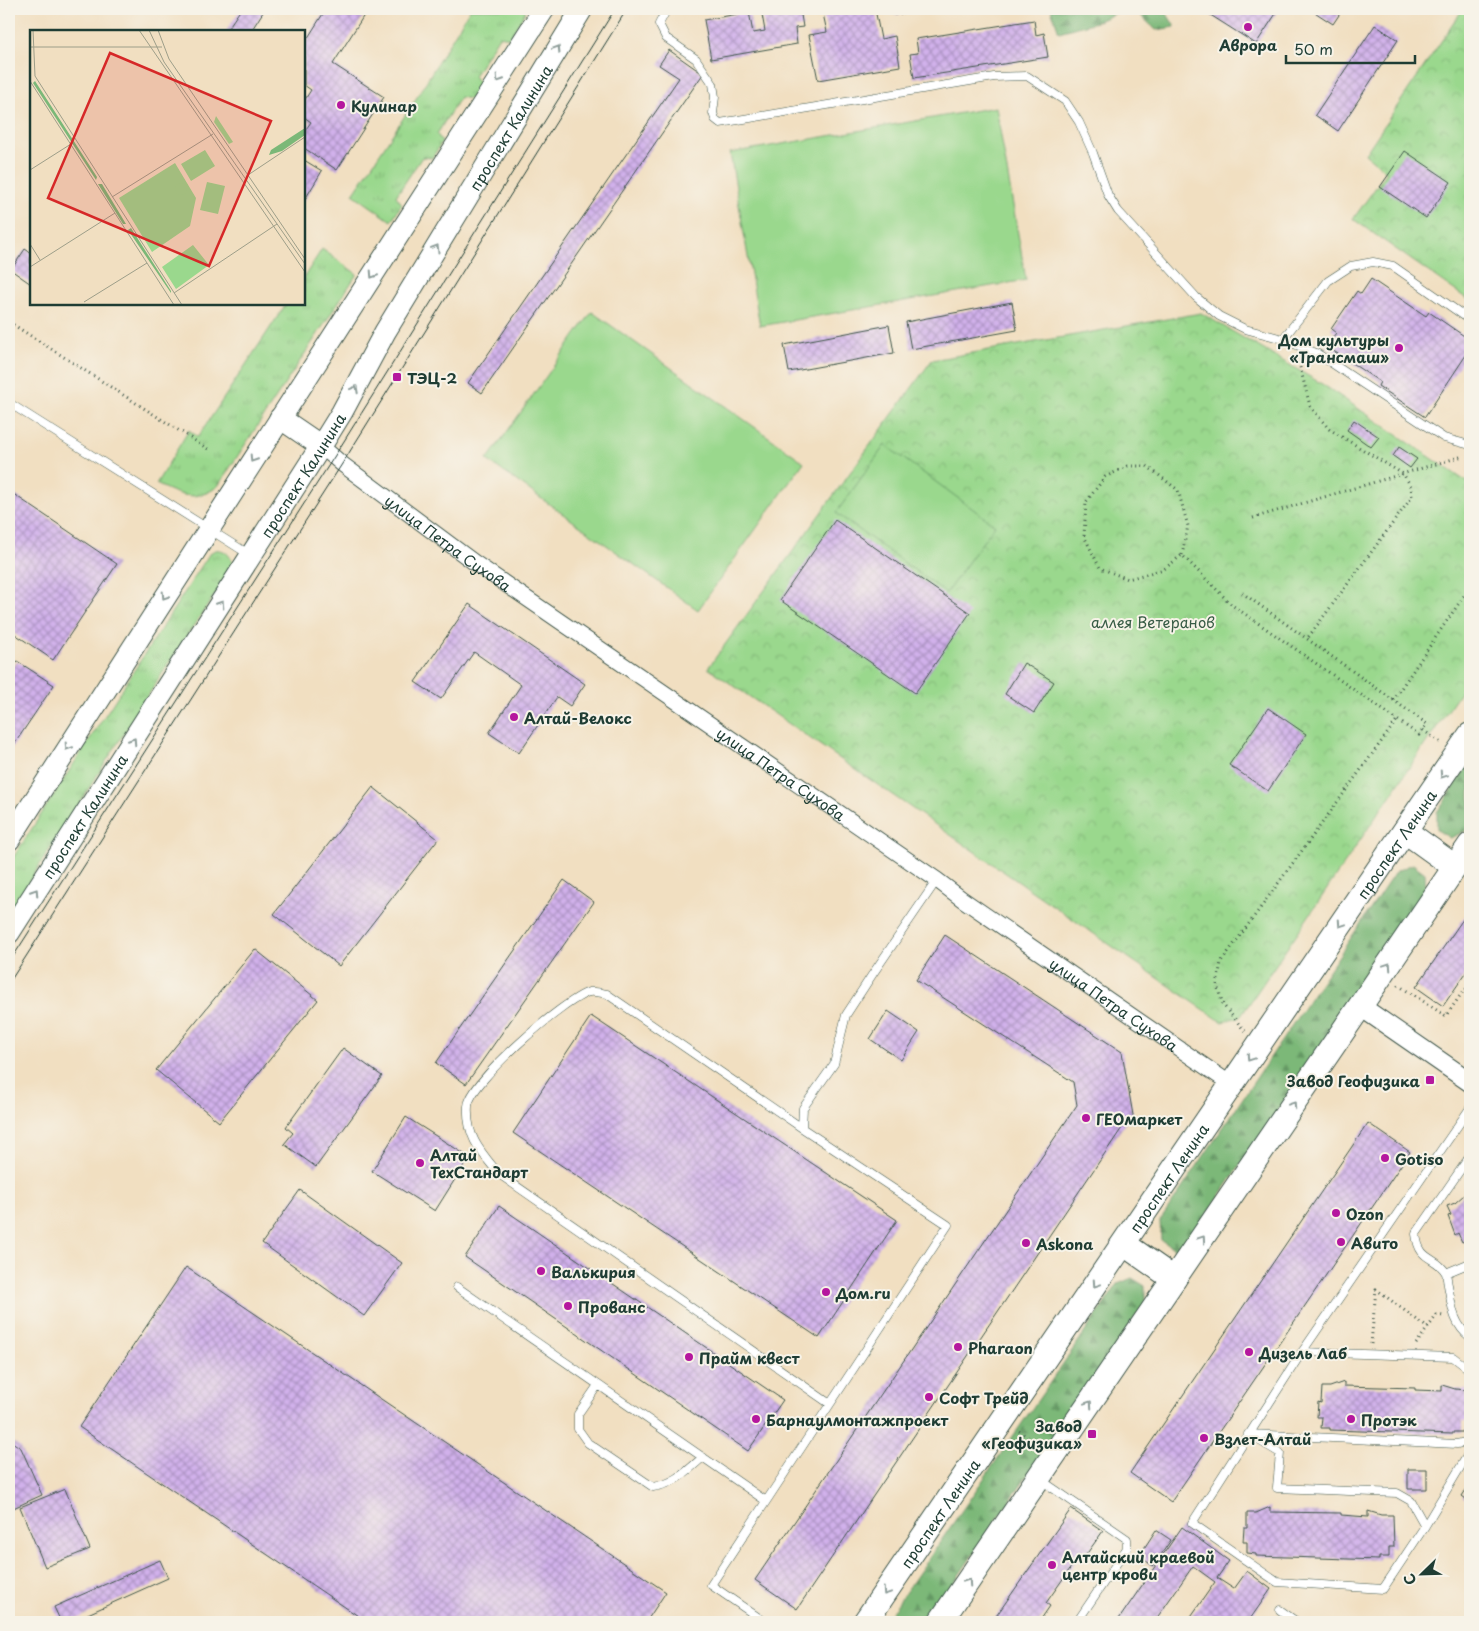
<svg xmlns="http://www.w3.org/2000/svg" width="1479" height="1631" viewBox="0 0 1479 1631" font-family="'Playpen Sans',sans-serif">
	<defs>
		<pattern id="grass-tufts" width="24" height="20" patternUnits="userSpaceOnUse" patternTransform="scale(1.25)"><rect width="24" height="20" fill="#9ad88d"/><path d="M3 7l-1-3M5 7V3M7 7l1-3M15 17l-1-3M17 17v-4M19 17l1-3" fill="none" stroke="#84ba7a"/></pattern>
		<pattern id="forest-firs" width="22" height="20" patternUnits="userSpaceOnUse" patternTransform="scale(1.25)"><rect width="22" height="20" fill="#7bb878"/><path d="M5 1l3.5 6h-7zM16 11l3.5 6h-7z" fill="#649763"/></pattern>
		<pattern id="park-crowns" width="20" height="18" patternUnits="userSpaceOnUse" patternTransform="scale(1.25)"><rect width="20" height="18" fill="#9ad88d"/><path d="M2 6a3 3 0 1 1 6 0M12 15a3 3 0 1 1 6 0" fill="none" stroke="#84ba7a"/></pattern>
		<pattern id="building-cross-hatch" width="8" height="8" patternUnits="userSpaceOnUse" patternTransform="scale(1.25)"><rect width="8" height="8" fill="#d1b1eb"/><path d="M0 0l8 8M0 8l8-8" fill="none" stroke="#a991bf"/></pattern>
	</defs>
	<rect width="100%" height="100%" fill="#f7f3e8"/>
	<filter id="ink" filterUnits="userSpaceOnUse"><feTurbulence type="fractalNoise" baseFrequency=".02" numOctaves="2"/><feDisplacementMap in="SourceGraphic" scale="10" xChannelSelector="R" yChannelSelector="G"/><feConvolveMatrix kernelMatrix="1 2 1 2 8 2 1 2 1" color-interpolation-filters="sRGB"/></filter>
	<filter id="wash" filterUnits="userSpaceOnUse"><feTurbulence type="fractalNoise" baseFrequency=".0096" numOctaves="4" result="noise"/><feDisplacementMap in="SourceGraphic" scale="20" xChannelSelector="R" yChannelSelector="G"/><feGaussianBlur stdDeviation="1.12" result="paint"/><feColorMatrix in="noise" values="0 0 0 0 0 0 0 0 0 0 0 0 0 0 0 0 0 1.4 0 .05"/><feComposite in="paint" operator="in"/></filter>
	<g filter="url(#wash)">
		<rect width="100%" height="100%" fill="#f1dfc1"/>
		<!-- grass -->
		<path fill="url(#grass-tufts)" stroke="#5c8a60" d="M470 9H525V12L510 38 499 36 474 76 480 84 470 99 460 97 437 134 442 142 432 158 422 157 396 196 402 204 391 221 353 194 414 102Z
			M322 249 357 274 218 486C196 503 178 495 156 484L189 430 198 437 286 304H304V277Z
			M215 550C225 549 229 554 233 563L230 573 185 638 9 913V864L210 553Z"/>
		<!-- forest -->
		<path fill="url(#forest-firs)" stroke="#4d7a56" d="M1051 9H1125L1096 22 1059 32Z
			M1134 9H1164L1175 27 1156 30Z
			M1470 763V825L1466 831 1450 838 1437 830V812Z
			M1413 864 1425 873 1426 890 1190 1240 1175 1249 1161 1240 1160 1221 1396 871Z
			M1132 1278 1145 1286V1303L927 1622H885L1118 1284Z"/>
		<!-- park -->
		<path fill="url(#park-crowns)" stroke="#5c8a60" d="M1463 9H1470V301L1353 219 1387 172 1365 154Z
			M1201 313 1322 384 1470 484V678L1241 1016 1222 1022 708 668 932 360Z"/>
		<!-- garden -->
		<path fill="#9ad88d" stroke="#5c8a60" d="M996 107 1026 280 760 326 730 153Z
			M592 312 804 462 698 610 487 460Z
			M885 445 995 525 946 593 836 513Z"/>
		<g id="blocks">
			<!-- building -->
			<path fill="url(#building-cross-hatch)" d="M241 9H265L251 31H226Z
				M326 9H368L333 64 384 97 337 170 304 148V132L311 122 304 117V101L311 90 304 85V44Z
				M761 9H800L803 27 795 28 797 44 711 59 704 20 749 12 753 33 765 31Z
				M822 9H875L881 39 895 36 900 66 818 80 809 35 827 32Z
				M893 9H928V10L894 15Z
				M1201 9H1279L1256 44Z
				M1310 9H1343L1333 24Z
				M1034 20 1036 35 1044 33 1048 57 914 78 910 54 918 53 916 39Z
				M1375 25 1398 40 1338 131 1315 115Z
				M669 50 703 74 482 393 468 383 679 78 659 65Z
				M1405 151 1451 182 1426 218 1380 187Z
				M304 160 322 171 304 201Z
				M25 249 31 253V284L11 270Z
				M1371 279 1426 316 1429 312 1470 340V349L1425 417 1378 386 1380 382 1326 346 1336 333 1331 329 1357 291 1361 294Z
				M1012 302 1017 330 911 349 906 322Z
				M889 325 894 353 789 372 784 345Z
				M1354 420 1379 437 1371 447 1347 430Z
				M1399 447 1417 459 1410 468 1393 456Z
				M9 491 117 564 53 660 9 630Z
				M835 520 970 613 915 693 780 600Z
				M469 604 585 684 570 706 557 697 519 753 489 733 521 685 474 652 441 699 415 682Z
				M17 661 54 685 9 752V672Z
				M1024 663 1054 682 1034 713 1005 694Z
				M1268 708 1306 734 1268 791 1229 765Z
				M373 787 438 839 339 966 274 914Z
				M564 880 594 902 466 1084 436 1063Z
				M1468 912 1470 914V967L1443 1006 1416 987Z
				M945 935 1122 1052 1134 1121 1126 1122 797 1609 755 1580 1077 1105 1073 1082 916 980Z
				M255 949 318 1000 219 1122 156 1070Z
				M888 1011 919 1032 901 1060 870 1039Z
				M591 1016 897 1220 819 1338 513 1133Z
				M343 1048 382 1076 316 1167 284 1144 293 1133 286 1127Z
				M406 1117 469 1157 435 1211 372 1171Z
				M1368 1123 1410 1152 1171 1502 1130 1473Z
				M300 1190 402 1263 364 1316 262 1243Z
				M1470 1192V1239L1462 1242 1458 1233 1455 1235 1448 1216 1451 1215 1447 1206 1455 1203 1464 1195Z
				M499 1206 783 1400 748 1451 465 1257Z
				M186 1267 666 1592 646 1622H367L79 1427Z
				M1344 1382V1386L1415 1388V1390L1442 1391V1385L1455 1389 1467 1390 1468 1421H1463V1432H1453V1434L1330 1430V1428H1321L1322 1417H1317L1318 1402 1321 1403 1322 1387H1330Z
				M9 1440 21 1448 42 1495 9 1510Z
				M1408 1469H1427V1489H1408Z
				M1470 1484V1502L1462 1496Z
				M65 1489 90 1549 45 1567 20 1507Z
				M1270 1507V1512L1341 1513V1515L1368 1517V1511L1381 1515H1393L1394 1547H1389V1557H1379V1560L1256 1556V1554L1247 1553V1542H1243L1244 1528H1247V1513H1256Z
				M1071 1509 1103 1531 1083 1559 1079 1556 1046 1603 1050 1606 1039 1622H992Z
				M1182 1527 1229 1561 1217 1578 1234 1589 1247 1571 1271 1589 1248 1622H1187L1215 1582 1193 1566 1154 1622H1117Z
				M1156 1530 1171 1540 1153 1566 1139 1556Z
				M160 1560 168 1578 70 1622H61L54 1607Z"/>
		</g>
	</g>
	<g filter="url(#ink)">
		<use href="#blocks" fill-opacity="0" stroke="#3e5549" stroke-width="1"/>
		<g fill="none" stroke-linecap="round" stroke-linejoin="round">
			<!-- service casing -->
			<g stroke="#3e5549" stroke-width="9">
				<path id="service" d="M667 9 659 24 666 38 696 59 713 84 715 97 713 113 715 119 720 123 994 77 1027 76 1065 101 1079 122 1093 153 1108 195 1118 211 1196 297 1219 316 1245 329 1283 339 1318 354 1444 438 1470 445
					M1283 339 1328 281 1351 266 1373 262 1393 266 1470 320
					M9 403 250 555
					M802 1128 607 994C602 993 594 991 589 992 564 1000 470 1081 468 1106 466 1137 481 1152 499 1174L830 1404
					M1470 1156 1416 1234C1419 1263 1436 1255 1446 1273 1447 1276 1447 1281 1448 1285 1452 1305 1452 1323 1470 1337
					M1446 1273 1470 1263
					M457 1287 766 1501
					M1302 1352 1453 1357 1470 1370
					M598 1385 578 1414V1429L588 1443 653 1487C675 1484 687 1471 703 1457
					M1248 1434 1280 1453 1277 1488 1397 1493 1411 1501 1425 1526 1383 1589 1277 1582 1192 1523 1302 1352 1470 1108
					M1250 1434 1457 1444 1470 1441
					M1041 1480 1127 1539V1548L1077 1622
					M1425 1526 1470 1451
					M1280 1610 1297 1622
					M765 1622 711 1585 948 1225 802 1128 803 1108 834 1064 846 1015 872 975 937 880"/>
			</g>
			<!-- minor casing -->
			<g stroke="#3e5549" stroke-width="17">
				<g id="minor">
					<path id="s1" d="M321 446 342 464 475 563 937 880 962 899 1232 1085"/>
				</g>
			</g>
			<!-- tertiary casing -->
			<g stroke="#3e5549" stroke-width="21">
				<path id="tertiary" d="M1360 1006 1470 1082"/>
			</g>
			<!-- secondary casing -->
			<g stroke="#3e5549" stroke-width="23">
				<g id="secondary">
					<path d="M280 418 321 446"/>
					<path d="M9 840 544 9"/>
					<path id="s2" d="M9 933 321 446 342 412 385 332 582 9"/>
				</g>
			</g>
			<!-- primary casing -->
			<g stroke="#3e5549" stroke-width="26">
				<g id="primary">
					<path d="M1405 831 1455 867"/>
					<path d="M1124 1244 1174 1279"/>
					<path id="s3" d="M865 1622 1470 735"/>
					<path d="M940 1622 1470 845"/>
				</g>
			</g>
			<!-- path -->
			<path stroke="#3e5549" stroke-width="3" stroke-dasharray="1 4" stroke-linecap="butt" d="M9 322 211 451
				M1296 358 1299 363 1310 406 1329 429 1403 474 1411 486 1412 497 1307 639
				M1253 518 1463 456
				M1182 555 1188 526 1178 490 1147 466H1128L1105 477 1086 502 1084 536 1100 568 1128 579 1164 569 1182 555 1232 605 1419 735 1427 724 1241 592
				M1393 700 1470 587
				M1423 730 1441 743
				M1398 985 1446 1016 1464 990 1470 988
				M1245 1031 1223 1005 1217 985 1221 962 1397 720
				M1371 1344 1376 1289 1428 1328
				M1416 1344 1437 1315 1443 1316
				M1019 1431 1039 1445"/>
			<!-- service -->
			<use href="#service" stroke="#fff" stroke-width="8"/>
			<!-- minor -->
			<use href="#minor" stroke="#fff" stroke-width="15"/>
			<!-- tertiary -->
			<use href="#tertiary" stroke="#fff" stroke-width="19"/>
			<!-- secondary -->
			<use href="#secondary" stroke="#fff" stroke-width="21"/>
			<!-- primary -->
			<use href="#primary" stroke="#fff" stroke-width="24"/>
			<!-- tram -->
			<path stroke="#1f3d34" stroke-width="1" d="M9 963 334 457 615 9
				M9 983 342 464 627 9"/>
		</g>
		<!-- one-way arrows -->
		<defs><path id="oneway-chevron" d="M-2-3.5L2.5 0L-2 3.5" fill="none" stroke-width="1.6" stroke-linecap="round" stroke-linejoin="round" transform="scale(1.25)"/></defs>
		<g stroke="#8f9e9a">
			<use href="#oneway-chevron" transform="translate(557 49) rotate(-59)"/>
			<use href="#oneway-chevron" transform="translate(499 79) rotate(123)"/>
			<use href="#oneway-chevron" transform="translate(436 248) rotate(-59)"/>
			<use href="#oneway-chevron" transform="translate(373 275) rotate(123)"/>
			<use href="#oneway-chevron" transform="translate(355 389) rotate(-62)"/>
			<use href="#oneway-chevron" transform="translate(253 459) rotate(123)"/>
			<use href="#oneway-chevron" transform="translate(165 596) rotate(123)"/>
			<use href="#oneway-chevron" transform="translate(221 604) rotate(-57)"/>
			<use href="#oneway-chevron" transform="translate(133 741) rotate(-57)"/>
			<use href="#oneway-chevron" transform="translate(68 747) rotate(123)"/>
			<use href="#oneway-chevron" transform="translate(1443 775) rotate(124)"/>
			<use href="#oneway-chevron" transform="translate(35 892) rotate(-57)"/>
			<use href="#oneway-chevron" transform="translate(1341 924) rotate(124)"/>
			<use href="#oneway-chevron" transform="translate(1388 966) rotate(-56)"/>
			<use href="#oneway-chevron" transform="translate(1250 1058) rotate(124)"/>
			<use href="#oneway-chevron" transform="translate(1293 1105) rotate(-56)"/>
			<use href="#oneway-chevron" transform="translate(1202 1239) rotate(-56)"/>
			<use href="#oneway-chevron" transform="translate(1096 1284) rotate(124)"/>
			<use href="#oneway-chevron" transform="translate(1089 1404) rotate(-56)"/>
			<use href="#oneway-chevron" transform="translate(968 1582) rotate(-56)"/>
			<use href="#oneway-chevron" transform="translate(886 1592) rotate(124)"/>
		</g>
	</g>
	<!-- markers -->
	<g fill="#b5179e" stroke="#f7f3e8" stroke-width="2">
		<circle cx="1248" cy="27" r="5"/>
		<circle cx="341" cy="105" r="5"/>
		<circle cx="1399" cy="348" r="5"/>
		<rect x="392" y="372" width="10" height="10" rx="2.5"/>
		<circle cx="514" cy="717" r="5"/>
		<rect x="1425" y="1075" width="10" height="10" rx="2.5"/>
		<circle cx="1086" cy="1118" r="5"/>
		<circle cx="1385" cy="1158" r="5"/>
		<circle cx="420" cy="1163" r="5"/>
		<circle cx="1336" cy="1213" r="5"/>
		<circle cx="1341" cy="1242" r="5"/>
		<circle cx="1026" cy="1243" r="5"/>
		<circle cx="541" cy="1271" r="5"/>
		<circle cx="826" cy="1292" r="5"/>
		<circle cx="568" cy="1306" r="5"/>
		<circle cx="958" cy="1347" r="5"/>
		<circle cx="1249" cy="1352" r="5"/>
		<circle cx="689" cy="1357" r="5"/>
		<circle cx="929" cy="1397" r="5"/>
		<circle cx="756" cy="1419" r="5"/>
		<circle cx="1351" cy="1419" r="5"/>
		<rect x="1087" y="1429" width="10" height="10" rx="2.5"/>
		<circle cx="1204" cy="1438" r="5"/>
		<circle cx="1052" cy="1565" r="5"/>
	</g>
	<g text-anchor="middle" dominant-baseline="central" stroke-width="4" stroke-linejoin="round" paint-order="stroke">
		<!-- poi labels -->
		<g font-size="15" font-weight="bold" fill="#1f3d34" stroke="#f7f3e8" text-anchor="start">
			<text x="1248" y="44" text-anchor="middle">Аврора</text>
			<text x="351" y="105">Кулинар</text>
			<text x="1389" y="339" text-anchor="end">Дом культуры<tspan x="1389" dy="17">«Трансмаш»</tspan></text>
			<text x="407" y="377">ТЭЦ-2</text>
			<text x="524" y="717">Алтай-Велокс</text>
			<text x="1420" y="1080" text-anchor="end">Завод Геофизика</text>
			<text x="1096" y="1118">ГЕОмаркет</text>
			<text x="430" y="1154">Алтай<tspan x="430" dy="17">ТехСтандарт</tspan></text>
			<text x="1395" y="1158">Gotiso</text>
			<text x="1346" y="1213">Ozon</text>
			<text x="1351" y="1242">Авито</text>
			<text x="1036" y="1243">Askona</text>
			<text x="551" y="1271">Валькирия</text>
			<text x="836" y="1292">Дом.ru</text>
			<text x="578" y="1306">Прованс</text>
			<text x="968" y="1347">Pharaon</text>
			<text x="1259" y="1352">Дизель Лаб</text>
			<text x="699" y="1357">Прайм квест</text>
			<text x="939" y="1397">Софт Трейд</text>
			<text x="766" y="1419">Барнаулмонтажпроект</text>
			<text x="1361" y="1419">Протэк</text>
			<text x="1082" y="1425" text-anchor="end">Завод<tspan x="1082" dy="17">«Геофизика»</tspan></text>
			<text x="1214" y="1438">Взлет-Алтай</text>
			<text x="1062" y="1556">Алтайский краевой<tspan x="1062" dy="17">центр крови</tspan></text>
		</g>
		<!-- street labels -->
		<g font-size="15" fill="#1f3d34" stroke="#f7f3e8">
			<text stroke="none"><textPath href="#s2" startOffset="949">проспект Калинина</textPath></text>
			<text stroke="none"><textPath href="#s2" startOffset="544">проспект Калинина</textPath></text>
			<text stroke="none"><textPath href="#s1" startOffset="160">улица Петра Сухова</textPath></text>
			<text stroke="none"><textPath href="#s1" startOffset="565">улица Петра Сухова</textPath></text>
			<text stroke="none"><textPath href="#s2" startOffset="139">проспект Калинина</textPath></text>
			<text stroke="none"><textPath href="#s3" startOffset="942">проспект Ленина</textPath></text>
			<text stroke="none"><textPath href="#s1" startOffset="970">улица Петра Сухова</textPath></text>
			<text stroke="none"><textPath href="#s3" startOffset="538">проспект Ленина</textPath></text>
			<text stroke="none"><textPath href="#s3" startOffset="132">проспект Ленина</textPath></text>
		</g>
		<!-- park labels -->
		<g font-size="15" fill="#385c46" stroke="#f7f3e8">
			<text x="1153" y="621">аллея Ветеранов</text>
		</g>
	</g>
	<!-- overview -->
	<g transform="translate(30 30)">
		<rect width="275" height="275" fill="#f1dfc1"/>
		<path d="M186 86 203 112 199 114 184 92Z" fill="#9ad88d"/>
		<path d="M5 51 67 147 66 150 3 53ZM275 98V105L252 121 239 125 241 120ZM68 154H72L96 194H93ZM101 198 141 261V263L98 200Z" fill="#7bb878"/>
		<path d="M145 133 166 168 160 196 122 222 89 168ZM163 215 179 235 146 259 132 237Z" fill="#9ad88d"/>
		<path d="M175 120 185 136 161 151 151 134ZM177 152 195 156 188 184 170 180ZM145 159a6 6 0 1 1 12 0a6 6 0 1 1-12 0Z" fill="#9ad88d"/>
		<path fill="none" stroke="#9d9e89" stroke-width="1" d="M3 0 5 46 152 275M109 0 275 242M119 0 134 32 275 234M128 0 139 29 275 229M0 17H132M0 51 144 275M0 140 41 114M218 145 275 107M82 167 183 104M0 214 10 230M0 237 85 183M144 263 247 194M54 272 117 233"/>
		<path fill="#d62828" fill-opacity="0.15" stroke="#d62828" stroke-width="2.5" d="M80 23 241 91 179 236 18 168Z"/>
		<rect width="275" height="275" fill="none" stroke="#1f3d34" stroke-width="2.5"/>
	</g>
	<!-- margin -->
	<rect width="1479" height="1631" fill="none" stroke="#f7f3e8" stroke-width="30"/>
	<!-- north arrow -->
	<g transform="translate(1422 1574) rotate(247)" stroke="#f7f3e8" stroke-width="4" paint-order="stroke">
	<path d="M0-4L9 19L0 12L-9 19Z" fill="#1f3d34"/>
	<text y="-8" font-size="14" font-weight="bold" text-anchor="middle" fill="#1f3d34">С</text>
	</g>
	<!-- scale -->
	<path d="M1286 55v8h129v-8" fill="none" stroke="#1f3d34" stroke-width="2.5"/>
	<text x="1294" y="55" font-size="15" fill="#1f3d34" stroke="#f7f3e8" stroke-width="4" paint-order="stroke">50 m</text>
</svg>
